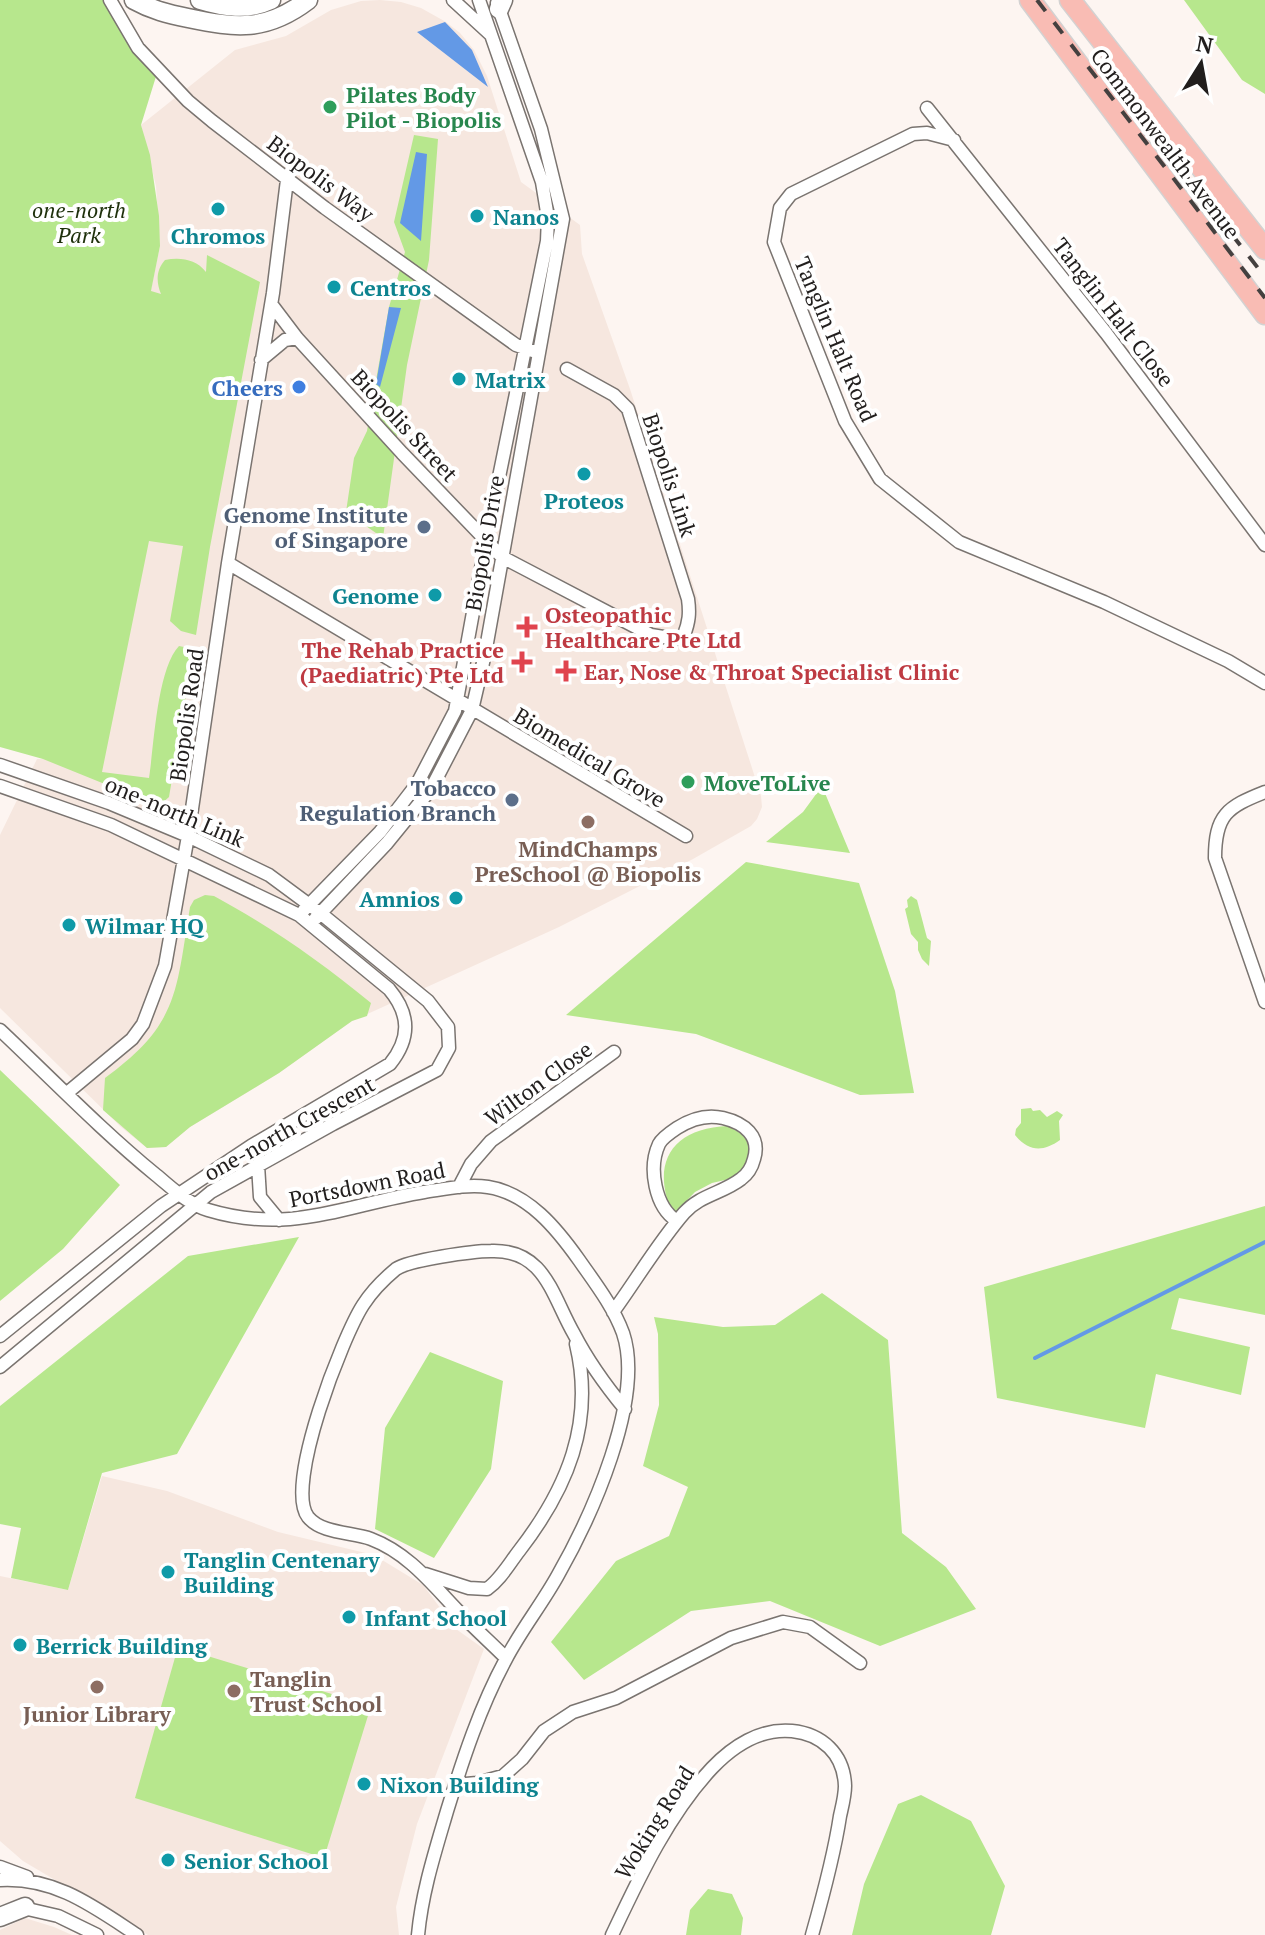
<svg xmlns="http://www.w3.org/2000/svg" width="1265" height="1935" viewBox="0 0 1265 1935" font-family="'PT Serif',serif">
	<rect width="100%" height="100%" fill="#fdf5f1"/>
	<!-- built -->
	<path fill="#f6e7df" d="M380 0 401 2 421 8 446 22 460 33 474 50 487 76 521 182 580 225 582 254 630 389 761 796 762 807 757 819 751 826 693 859 559 927 352 1021 279 1073 190 1127 166 1147 147 1148 121 1127 0 1008V835L37 759H43L117 454 160 246 156 186 141 125 235 50 286 36 331 10 361 1Z
		M102 1476 167 1491 278 1532 374 1555 423 1585 456 1629 484 1649 417 1824 396 1907 399 1935H148L23 1861 0 1841V1576L68 1590Z
		M25 1918 54 1927 72 1935H0V1930Z"/>
	<!-- green -->
	<path fill="#b7e78d" d="M0 0H110L158 70 141 125 150 155 159 216 160 246 151 291 161 294C156 282 156 270 165 260 180 257 196 259 206 272L207 255 260 282 210 547 196 635 181 631 170 621 183 546 149 541 102 772 149 778C154 746 157 669 179 646L194 649 169 797 159 806 43 759 0 747Z
		M1184 0H1265V94L1242 80Z
		M414 135 438 139 429 260 407 365 383 538 346 512 354 458 367 431 389 307 405 252 394 222Z
		M822 786 850 853 766 842 803 812Z
		M746 862 859 883 895 991 914 1093 860 1095 696 1034 566 1015Z
		M205 895 214 896C271 927 321 962 371 1003L367 1016 352 1021 279 1073 190 1127 166 1147 147 1148 103 1110 105 1078C179 1024 176 992 190 907L194 900Z
		M911 896 917 900 927 938 931 941 929 966 922 959 918 950V942L911 934 905 909 908 907 907 900Z
		M0 1070 120 1185 63 1249 0 1301Z
		M1031 1108 1033 1111 1040 1110 1047 1117 1057 1111 1063 1115 1059 1121 1060 1140C1043 1152 1029 1152 1015 1135L1016 1129 1021 1123V1109Z
		M728 1126C744 1135 754 1141 756 1159L738 1177 712 1183 695 1192 673 1215C650 1164 671 1128 728 1126Z
		M1265 1206V1315L1179 1298 1171 1329 1250 1347 1241 1395 1156 1374 1145 1428 997 1398 984 1287Z
		M299 1237 177 1454 102 1473 68 1590 11 1578 21 1528 0 1524V1406L188 1256Z
		M822 1293 888 1340 902 1533 946 1567 976 1609 880 1646 770 1601 691 1611 584 1680 551 1642 616 1561 669 1536 688 1487 643 1466 659 1405 658 1334 654 1317 723 1327 775 1325Z
		M430 1352 503 1381 491 1469 434 1558 375 1529 385 1428Z
		M178 1647 371 1706 324 1858 135 1798Z
		M921 1795 971 1821 1005 1886 991 1935H852L864 1884 898 1804Z
		M708 1889 732 1894 743 1918 741 1935H686L690 1910Z"/>
	<!-- water -->
	<path fill="#6399e6" d="M445 22 472 50 488 87 417 32Z
		M416 152 427 154 421 241 400 223Z
		M389 307 401 308 380 387 376 384Z"/>
	<g fill="none" stroke-linecap="round" stroke-linejoin="round">
		<!-- stream -->
		<path stroke="#6399e6" stroke-width="4" d="M1035 1358 1265 1242"/>
		<!-- street casing -->
		<g stroke="#7a7470" stroke-width="15">
			<path id="street" d="M110 0 138 48 188 101 212 121 325 208 516 345 533 351
				M453 0 490 34
				M927 108 1106 333 1265 545
				M954 140 927 133 913 134 791 194 780 208 774 242 845 421 880 479 959 542 1104 602 1228 661 1265 683
				M272 305 297 338 402 453 502 557 651 635 676 639 684 635C689 622 690 613 688 599L628 409 614 395 567 369
				M261 360 285 340 297 338
				M228 563 686 836
				M0 765 109 803 188 836 269 875 319 912 428 1001 448 1027 449 1048 437 1070 333 1124 211 1192 0 1367
				M0 786 111 825 299 915 389 989C410 1014 411 1038 390 1064L251 1146 161 1206 0 1336
				M1265 792C1227 807 1215 815 1215 858L1265 1002
				M304 910 380 832 417 784 455 711 486 541 547 241 548 218 542 182 479 0
				M315 919 387 843 431 789 472 710 485 654 563 219 541 129 497 3
				M0 1030C52 1079 101 1130 156 1175 172 1188 188 1204 208 1210 291 1235 345 1205 424 1192 445 1189 467 1184 488 1187 528 1193 557 1229 579 1260 595 1283 613 1306 623 1333 645 1399 591 1517 558 1575 542 1604 521 1630 506 1659 480 1707 463 1759 447 1811 435 1852 422 1892 418 1935
				M67 1093 132 1039 143 1024 165 966 188 836 228 563 273 293 287 180
				M258 1165 260 1197 279 1220
				M459 1187 471 1164 491 1141 614 1052
				M613 1312C637 1279 658 1243 684 1213 700 1195 723 1193 741 1179 748 1174 752 1167 754 1159 761 1136 744 1123 723 1118 706 1114 691 1119 677 1128 671 1132 662 1138 659 1144 648 1168 655 1207 677 1221
				M425 1574 469 1588 487 1589C500 1580 509 1564 519 1551 567 1489 595 1423 576 1344
				M506 1658C490 1642 474 1628 458 1611 432 1584 408 1553 371 1539 352 1532 322 1534 308 1517 284 1486 343 1336 363 1305 372 1291 384 1279 396 1269 409 1260 473 1251 491 1251 545 1249 552 1296 574 1334 588 1361 606 1386 625 1409
				M455 1785 477 1783 503 1776 522 1759 544 1731 573 1712 616 1698 731 1638 783 1622 810 1627 860 1663
				M0 1867 27 1877
				M0 1880C55 1877 93 1906 137 1935
				M19 1907 58 1916 97 1935
				M612 1935C639 1878 668 1815 712 1768 732 1747 760 1728 792 1731 822 1734 844 1754 845 1786 845 1796 842 1807 840 1816 834 1856 823 1896 812 1935"/>
		</g>
		<!-- secondary casing -->
		<g stroke="#7a7470" stroke-width="21">
			<path id="secondary" d="M134 0C152 10 168 14 188 18 236 28 266 32 308 0
				M200 0C223 7 248 11 271 0
				M499 9 503 0
				M0 1917 25 1907"/>
		</g>
		<!-- primary casing -->
		<g stroke="#d3d2d2" stroke-width="23">
			<path id="primary" d="M1030 0 1265 314
				M1070 0 1265 249"/>
		</g>
		<!-- street -->
		<use href="#street" stroke="#fff" stroke-width="12"/>
		<!-- secondary -->
		<use href="#secondary" stroke="#fff" stroke-width="18"/>
		<!-- primary -->
		<use href="#primary" stroke="#f9bcb4" stroke-width="20"/>
		<!-- rail -->
		<path stroke="#44403f" stroke-width="4" stroke-dasharray="14 14" stroke-linecap="butt" d="M1037 0 1265 298
			M1180 168 1265 277"/>
	</g>
	<!-- markers -->
	<g fill="#2e9e5b" stroke="#fff" stroke-width="3">
		<circle cx="330" cy="107" r="8"/>
		<circle cx="688" cy="782" r="8"/>
	</g>
	<g fill="#0f9aa8" stroke="#fff" stroke-width="3">
		<circle cx="218" cy="209" r="8"/>
		<circle cx="477" cy="216" r="8"/>
		<circle cx="334" cy="287" r="8"/>
		<circle cx="459" cy="379" r="8"/>
		<circle cx="584" cy="474" r="8"/>
		<circle cx="435" cy="595" r="8"/>
		<circle cx="456" cy="898" r="8"/>
		<circle cx="69" cy="925" r="8"/>
		<circle cx="168" cy="1572" r="8"/>
		<circle cx="349" cy="1617" r="8"/>
		<circle cx="20" cy="1645" r="8"/>
		<circle cx="364" cy="1784" r="8"/>
		<circle cx="168" cy="1860" r="8"/>
	</g>
	<circle fill="#3f7fe0" stroke="#fff" stroke-width="3" cx="299" cy="387" r="8"/>
	<g fill="#5c6f8a" stroke="#fff" stroke-width="3">
		<circle cx="424" cy="527" r="8"/>
		<circle cx="512" cy="800" r="8"/>
	</g>
	<g fill="#e0444e" stroke="#fff" stroke-width="3">
		<path d="M523 615h8v8h8v8h-8v8h-8v-8h-8v-8h8z"/>
		<path d="M518 650h8v8h8v8h-8v8h-8v-8h-8v-8h8z"/>
		<path d="M562 659h8v8h8v8h-8v8h-8v-8h-8v-8h8z"/>
	</g>
	<g fill="#8d6e63" stroke="#fff" stroke-width="3">
		<circle cx="588" cy="822" r="8"/>
		<circle cx="97" cy="1687" r="8"/>
		<circle cx="234" cy="1691" r="8"/>
	</g>
	<g text-anchor="middle" dominant-baseline="central" stroke-width="8" stroke-linejoin="round" paint-order="stroke">
		<!-- leisure labels -->
		<g font-size="22" font-weight="bold" fill="#27864d" stroke="#fff" text-anchor="start">
			<text x="346" y="94">Pilates Body<tspan x="346" dy="25">Pilot - Biopolis</tspan></text>
			<text x="704" y="782">MoveToLive</text>
		</g>
		<!-- street labels -->
		<g font-size="22" fill="#211e1d" stroke="#fff">
			<text transform="translate(1166 143) rotate(53)">Commonwealth Avenue</text>
			<text transform="translate(321 178) rotate(37)">Biopolis Way</text>
			<text transform="translate(1114 312) rotate(52)">Tanglin Halt Close</text>
			<text transform="translate(836 339) rotate(67)">Tanglin Halt Road</text>
			<text transform="translate(405 425) rotate(47)">Biopolis Street</text>
			<text transform="translate(670 475) rotate(72)">Biopolis Link</text>
			<text transform="translate(484 543) rotate(-80)">Biopolis Drive</text>
			<text transform="translate(186 715) rotate(-82)">Biopolis Road</text>
			<text transform="translate(590 757) rotate(31)">Biomedical Grove</text>
			<text transform="translate(175 811) rotate(23)">one-north Link</text>
			<text transform="translate(538 1083) rotate(-36)">Wilton Close</text>
			<text transform="translate(289 1128) rotate(-29)">one-north Crescent</text>
			<text transform="translate(367 1184) rotate(-11)">Portsdown Road</text>
			<text transform="translate(654 1822) rotate(-58)">Woking Road</text>
		</g>
		<!-- park labels -->
		<g font-size="22" font-style="italic" fill="#1e300b" stroke="#fff">
			<text x="79" y="209">one-north<tspan x="79" dy="25">Park</tspan></text>
		</g>
		<!-- culture labels -->
		<g font-size="22" font-weight="bold" fill="#0d838f" stroke="#fff" text-anchor="start">
			<text x="493" y="216">Nanos</text>
			<text x="218" y="235" text-anchor="middle">Chromos</text>
			<text x="350" y="287">Centros</text>
			<text x="475" y="379">Matrix</text>
			<text x="584" y="500" text-anchor="middle">Proteos</text>
			<text x="419" y="595" text-anchor="end">Genome</text>
			<text x="440" y="898" text-anchor="end">Amnios</text>
			<text x="85" y="925">Wilmar HQ</text>
			<text x="184" y="1559">Tanglin Centenary<tspan x="184" dy="25">Building</tspan></text>
			<text x="365" y="1617">Infant School</text>
			<text x="36" y="1645">Berrick Building</text>
			<text x="380" y="1784">Nixon Building</text>
			<text x="184" y="1860">Senior School</text>
		</g>
		<!-- shop labels -->
		<g font-size="22" font-weight="bold" fill="#366cbe" stroke="#fff" text-anchor="end">
			<text x="283" y="387">Cheers</text>
		</g>
		<!-- service labels -->
		<g font-size="22" font-weight="bold" fill="#4e5e75" stroke="#fff" text-anchor="end">
			<text x="408" y="514">Genome Institute<tspan x="408" dy="25">of Singapore</tspan></text>
			<text x="496" y="787">Tobacco<tspan x="496" dy="25">Regulation Branch</tspan></text>
		</g>
		<!-- health labels -->
		<g font-size="22" font-weight="bold" fill="#be3a42" stroke="#fff" text-anchor="start">
			<text x="545" y="614">Osteopathic<tspan x="545" dy="25">Healthcare Pte Ltd</tspan></text>
			<text x="504" y="649" text-anchor="end">The Rehab Practice<tspan x="504" dy="25">(Paediatric) Pte Ltd</tspan></text>
			<text x="584" y="671">Ear, Nose &amp; Throat Specialist Clinic</text>
		</g>
		<!-- education labels -->
		<g font-size="22" font-weight="bold" fill="#785e54" stroke="#fff">
			<text x="588" y="848">MindChamps<tspan x="588" dy="25">PreSchool @ Biopolis</tspan></text>
			<text x="250" y="1678" text-anchor="start">Tanglin<tspan x="250" dy="25">Trust School</tspan></text>
			<text x="97" y="1713">Junior Library</text>
		</g>
	</g>
	<!-- north arrow -->
	<g transform="translate(1201 64) rotate(11)" stroke="#ffffff" stroke-width="6" paint-order="stroke">
	<path d="M0-6L14 30L0 20L-14 30Z" fill="#211e1d"/>
	<text y="-12" font-size="22" font-weight="bold" text-anchor="middle" fill="#211e1d">N</text>
	</g>
</svg>
